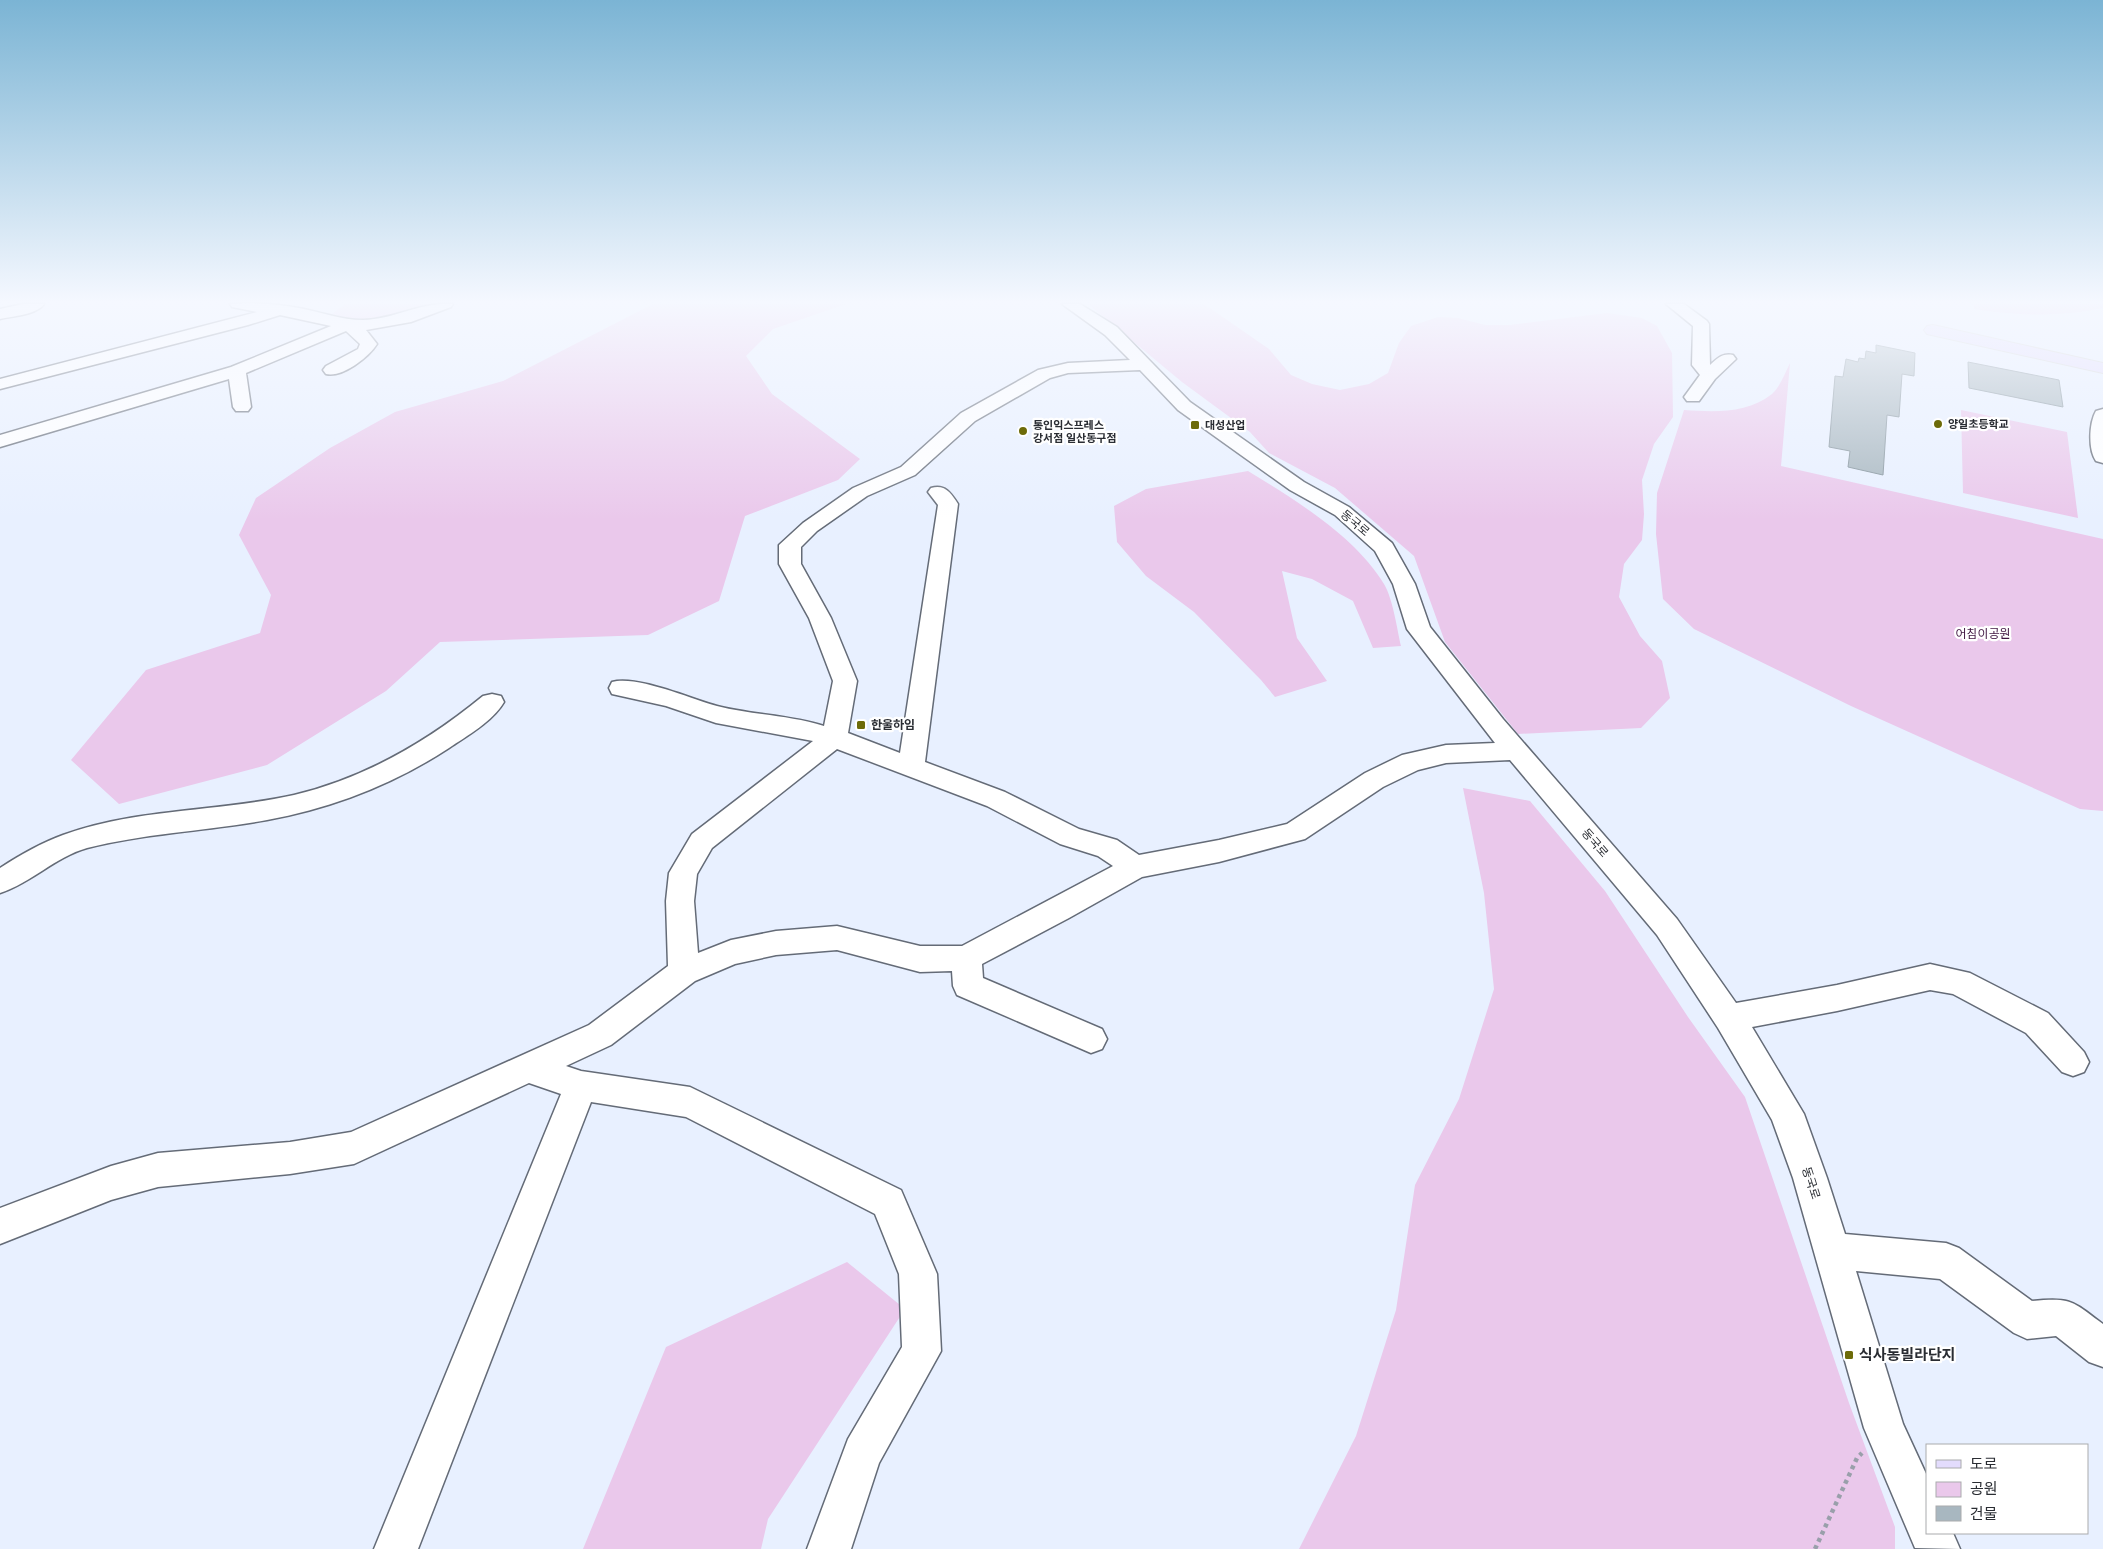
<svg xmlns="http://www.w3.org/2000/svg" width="2103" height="1549" viewBox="0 0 2103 1549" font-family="'Fira Sans','Noto Sans KR',sans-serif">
	<rect width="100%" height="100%" fill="#e8f0ff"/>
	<!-- green -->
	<path fill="#eac8eb" d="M345 304H442L427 311 361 322 332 314Z
		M653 304H846L773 329 746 356 772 394 860 459 838 480 745 516 719 601 648 635 440 642 386 691 267 765 119 804 71 760 146 670 260 633 271 595 239 535 256 498 330 448 395 412 503 381Z
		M1088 304H1204L1269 349 1291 375 1312 384 1340 390 1369 384 1388 373 1399 343 1411 326 1438 317 1458 318 1485 325H1510L1607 313 1642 318 1657 326 1672 353 1673 417 1654 444 1642 480 1644 514 1642 540 1624 564 1619 597 1640 636 1662 661 1670 698 1641 728 1518 734 1445 642 1414 556 1335 488 1269 453 1250 432 1182 382Z
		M1974 304H2103V308C2059 317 2018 316 1974 309Z
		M1790 363 1781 466 2103 539V811L2080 809 1851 706 1694 629 1663 599 1656 534 1657 493 1684 410C1714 412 1747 414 1772 394 1780 387 1785 373 1790 363Z
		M1961 410 2067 432 2078 518 1963 493Z
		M1248 471C1295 500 1355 536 1384 584 1393 599 1397 629 1401 646L1373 648 1353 601 1312 579 1282 571 1297 638 1327 681 1275 697 1261 680 1194 612 1146 576 1117 542 1114 506 1146 489Z
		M1463 788 1530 801 1605 891 1688 1017 1745 1097 1849 1403 1895 1527V1549H1299L1356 1436 1396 1310 1415 1185 1459 1099 1494 989 1484 893Z
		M847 1262 905 1309 768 1519 761 1549H583L666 1347Z"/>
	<!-- building -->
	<path fill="#a8b7c0" stroke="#84939c" d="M1876 345 1915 353 1914 376 1902 374 1899 417 1887 415 1883 475 1848 467 1850 451 1829 447 1835 376 1843 377 1846 359 1858 362 1859 358 1865 359 1866 351 1876 353Z
		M1968 362 2059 380 2063 407 1969 388Z"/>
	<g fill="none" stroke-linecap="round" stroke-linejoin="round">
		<!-- minor casing -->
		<g stroke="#646b77" stroke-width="3">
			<path id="minor" d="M23 304H44C36 315 13 316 0 319V309Z
				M230 304C252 302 277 304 299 308 321 312 341 320 363 320 395 319 423 301 453 304L451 307 411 322 366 330 377 344C369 357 342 378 326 374L323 370 326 366 358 349 360 344 346 331 246 373 251 407 248 411H236L233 407 229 379 0 447V435L231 367 331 326 280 315 248 325 0 389V379L257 312 232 307Z
				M1062 304H1080L1117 327 1190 402 1304 482 1349 507 1392 543 1415 584 1430 627 1503 719 1677 919 1736 1003 1837 985 1930 964 1970 973 2048 1013 2084 1052 2089 1062 2084 1072 2073 1076 2062 1072 2026 1033 1953 994 1930 990 1837 1011 1752 1027 1804 1114 1827 1178 1845 1234 1946 1243 1959 1248 2032 1301C2072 1297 2072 1301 2103 1324V1367L2089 1362 2056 1336 2027 1339 2014 1333 1940 1279 1856 1271 1903 1424 1927 1476V1533H1953L1960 1549 1915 1548 1864 1428 1793 1178 1772 1120 1718 1028 1657 935 1510 760 1446 763 1418 770 1383 787 1305 839 1219 862 1142 877 1069 918 982 964 983 978 1102 1029 1107 1039 1102 1049 1091 1053 957 995 953 986 952 971 920 972 837 950 776 955 735 964 695 981 611 1045 566 1066 581 1071 690 1087 901 1190 937 1274 941 1351 879 1463 851 1549H807L848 1439 902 1347 899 1274 875 1214 686 1117 591 1102 418 1549H374L561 1094 529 1083 354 1164 290 1174 158 1187 111 1200 0 1244V1208L111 1166 158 1153 290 1142 351 1132 589 1025 668 966 666 901 669 873 692 834 813 741 716 723 666 706 612 694 609 688 612 682C637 675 691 699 717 706 752 715 789 715 824 726L833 681 809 618 779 564V545L803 523 853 488 901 467 961 413 1038 370 1068 363 1130 360 1105 335ZM1140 370 1178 410 1290 490 1335 515 1375 551 1393 584 1407 629 1495 743 1446 745 1402 755 1365 773 1287 824 1219 840 1139 855 1117 840 1079 829 1005 792 925 762 958 504C951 493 945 484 931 488L928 492 938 505 900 753 848 733 857 681 831 618 801 564V547L817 531 867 496 915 475 975 421 1050 378 1068 373ZM837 749 987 806 1060 844 1098 856 1113 866 962 946H920L837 926 776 931 731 940 698 953 694 901 697 874 712 848Z
				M1666 304H1684L1707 321 1709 324 1710 365C1718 358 1722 353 1733 355L1736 359 1715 379 1699 401H1687L1684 397 1700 375 1692 365 1693 326Z
				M2103 409V463L2096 461C2088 450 2089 423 2096 411Z
				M492 694 501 696 504 702C493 721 467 736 449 748 394 784 333 808 267 820 207 831 146 833 87 848 55 857 31 883 0 893V868C20 855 41 843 63 835 137 808 218 812 294 795 365 778 427 742 483 696Z"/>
		</g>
		<!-- major casing -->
		<g stroke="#d4d5d6" stroke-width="2">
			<path id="major" d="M1933 325 2103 363V373L1927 334 1924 330 1927 326Z"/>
		</g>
		<!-- path -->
		<path stroke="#999faa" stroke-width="4.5" stroke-dasharray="4 4" stroke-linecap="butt" d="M1815 1549 1857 1458 1862 1453"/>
		<!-- minor -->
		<use href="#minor" fill="#fff" fill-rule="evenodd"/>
		<!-- major -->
		<use href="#major" fill="#e3dcfd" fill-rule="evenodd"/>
	</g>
	<!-- sky -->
	<linearGradient id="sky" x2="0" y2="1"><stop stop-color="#7bb4d4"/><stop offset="0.58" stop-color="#f5f8ff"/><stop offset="1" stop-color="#f5f8ff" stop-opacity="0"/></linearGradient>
	<rect width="2103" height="520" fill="url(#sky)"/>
	<!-- markers -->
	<g fill="#6d6b09" stroke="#fff" stroke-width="2">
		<circle cx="1938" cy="424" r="5"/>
		<rect x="1190" y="420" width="10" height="10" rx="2.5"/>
		<circle cx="1023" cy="431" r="5"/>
		<rect x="856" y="720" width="10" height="10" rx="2.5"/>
		<rect x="1844" y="1350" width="10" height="10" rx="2.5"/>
	</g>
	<g text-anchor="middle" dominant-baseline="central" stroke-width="4.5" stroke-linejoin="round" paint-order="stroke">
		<!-- far-poi labels -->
		<g font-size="11" font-weight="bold" fill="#2a2d33" stroke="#fff" text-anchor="start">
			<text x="1948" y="424">양일초등학교</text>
			<text x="1033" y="425">통인익스프레스<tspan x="1033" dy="13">강서점 일산동구점</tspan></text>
			<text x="1205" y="425">대성산업</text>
		</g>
		<!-- street labels -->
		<g font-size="12" fill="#2a2d33" stroke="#fff">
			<text transform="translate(1355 523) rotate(40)">동국로</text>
			<text transform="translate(1595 843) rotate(49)">동국로</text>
			<text transform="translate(1811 1183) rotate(72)">동국로</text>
		</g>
		<!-- park labels -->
		<g font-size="12" fill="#3f1541" stroke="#fff">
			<text x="1983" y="634">어침이공원</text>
		</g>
		<!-- poi labels -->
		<g font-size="12" font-weight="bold" fill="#2a2d33" stroke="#fff" text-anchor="start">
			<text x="871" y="725">한울하임</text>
		</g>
		<!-- near-poi labels -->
		<g font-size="15" font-weight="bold" fill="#2a2d33" stroke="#fff" text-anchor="start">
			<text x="1859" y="1355">식사동빌라단지</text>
		</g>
	</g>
	<!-- legend -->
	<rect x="1926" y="1444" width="162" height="90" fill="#ffffff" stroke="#aaabad"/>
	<rect x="1936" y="1460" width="25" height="8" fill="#e3dcfd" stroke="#aaabad"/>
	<text x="1970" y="1469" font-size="15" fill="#2a2d33">도로</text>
	<rect x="1936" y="1482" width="25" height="15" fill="#eac8eb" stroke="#aaabad"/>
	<text x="1970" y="1494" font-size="15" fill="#2a2d33">공원</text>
	<rect x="1936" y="1506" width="25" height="15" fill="#a8b7c0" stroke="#aaabad"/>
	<text x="1970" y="1519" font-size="15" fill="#2a2d33">건물</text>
</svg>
